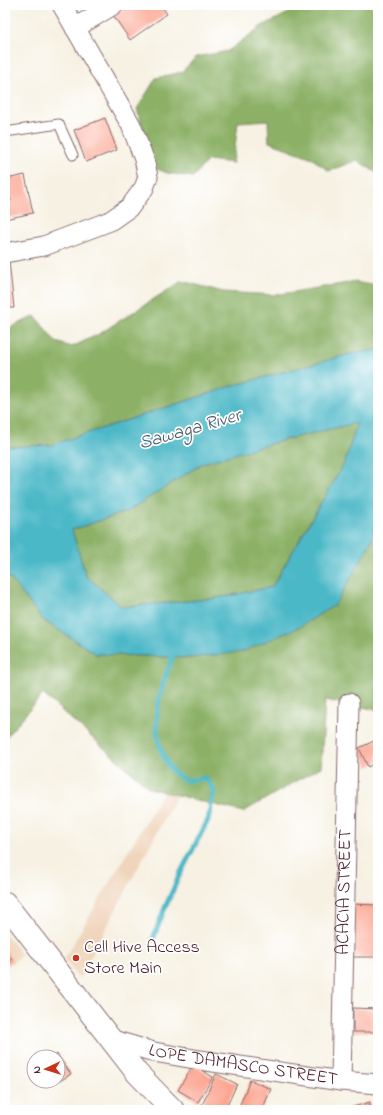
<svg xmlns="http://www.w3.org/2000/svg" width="383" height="1115" viewBox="0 0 383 1115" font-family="'Indie Flower',sans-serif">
	<rect width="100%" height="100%" fill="#fff"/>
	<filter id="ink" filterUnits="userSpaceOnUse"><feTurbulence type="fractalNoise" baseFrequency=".025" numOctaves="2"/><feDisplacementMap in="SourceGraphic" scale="8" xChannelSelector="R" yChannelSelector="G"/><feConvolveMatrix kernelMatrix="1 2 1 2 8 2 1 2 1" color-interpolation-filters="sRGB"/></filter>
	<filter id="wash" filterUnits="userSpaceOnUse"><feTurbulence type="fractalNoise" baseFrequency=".012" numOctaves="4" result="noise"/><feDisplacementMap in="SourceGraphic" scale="16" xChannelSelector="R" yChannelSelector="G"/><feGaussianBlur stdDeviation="0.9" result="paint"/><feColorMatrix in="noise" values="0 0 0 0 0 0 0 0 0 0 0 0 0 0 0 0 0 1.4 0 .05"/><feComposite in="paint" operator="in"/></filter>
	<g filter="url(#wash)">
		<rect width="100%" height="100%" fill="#f6f1e2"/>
		<!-- built -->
		<path fill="#f0d5bc" d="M171 779 182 785 79 979 64 959Z
			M5 933 22 955 5 968Z"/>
		<!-- forest -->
		<path fill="#8cb166" stroke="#6b6848" d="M305 5H378V174L357 160 329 171 310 157 269 142 268 120 238 122 233 163 208 160 193 177 167 173 150 166 147 142 137 109 156 78 182 72 196 57 228 51 262 26Z
			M182 281 223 292 275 295 354 282 378 286V350L350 354 232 386 51 445 5 447V330L35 316 56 342 72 347 99 334Z
			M357 423 345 462 272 587 218 598 122 607 86 576 72 530 128 511 203 463 287 439Z
			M378 525V710L325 700 321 767 243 812 149 788 43 694 5 738V572L43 620 96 654 190 658 368 548Z"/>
		<!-- water -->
		<path fill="#4cb8c7" stroke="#4b6c79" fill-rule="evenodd" d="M378 350V525L368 548 335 605 299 627 242 652 190 658 96 654 43 620 5 572V447L51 445 232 386 350 354ZM357 423 345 462 272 587 218 598 122 607 86 576 72 530 128 511 203 463 287 439Z"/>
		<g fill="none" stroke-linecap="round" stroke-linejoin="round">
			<!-- stream -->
			<path stroke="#4cb8c7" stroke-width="5" d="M153 939 164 910 180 874 208 820 214 790 205 778C199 779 192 781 186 780 176 777 169 768 165 759 147 723 161 686 175 651"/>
		</g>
		<g id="blocks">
			<!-- building -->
			<path fill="#fca692" d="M126 5H161L167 14 130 40 113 15Z
				M105 118 117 150 86 162 74 130Z
				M25 175 33 213 5 219V202L11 201 6 179Z
				M9 261 14 308H5V262Z
				M378 739V761L368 767 359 748Z
				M353 904 378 905V957H353Z
				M5 951 12 960 5 965Z
				M353 1008 378 1009V1032H353Z
				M57 1054 71 1074 60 1081 58 1078V1057H53Z
				M193 1065 213 1077 198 1102 178 1090Z
				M216 1074 237 1084 225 1110H214L202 1105Z
				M250 1080 271 1089 262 1110H246L239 1107Z
				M370 1102V1110H343Z"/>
		</g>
	</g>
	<g filter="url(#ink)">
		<use href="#blocks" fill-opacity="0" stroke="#86686b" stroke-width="1"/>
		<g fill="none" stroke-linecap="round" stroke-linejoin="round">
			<!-- lane casing -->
			<g stroke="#86686b" stroke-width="11">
				<path id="lane" d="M5 132 59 124 73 155"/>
			</g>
			<!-- street casing -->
			<g stroke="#86686b" stroke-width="21">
				<g id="street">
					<path d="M75 28 113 5"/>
					<path d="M5 253 44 246 110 221 130 207 144 188 148 177 144 159 131 125 62 5"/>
					<path id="s1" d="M110 1039 154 1052 200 1060 341 1081 378 1084"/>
					<path id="s2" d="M341 1081 349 703"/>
				</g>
			</g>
			<!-- secondary casing -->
			<g stroke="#86686b" stroke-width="24">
				<path id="secondary" d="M5 903 137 1073 173 1110"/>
			</g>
			<!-- lane -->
			<use href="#lane" stroke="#fff" stroke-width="9"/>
			<!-- street -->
			<use href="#street" stroke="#fff" stroke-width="19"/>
			<!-- secondary -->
			<use href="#secondary" stroke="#fff" stroke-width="22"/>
		</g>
	</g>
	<!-- markers -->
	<circle fill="#c8321e" stroke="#fff" stroke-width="1.5" cx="76" cy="958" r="4"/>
	<g text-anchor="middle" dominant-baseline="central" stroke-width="3.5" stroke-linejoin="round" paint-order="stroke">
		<!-- street labels -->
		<g font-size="18" fill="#4a1f2b" stroke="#fff">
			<text stroke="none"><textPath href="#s2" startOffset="189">ACACIA STREET</textPath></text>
			<text stroke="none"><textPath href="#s1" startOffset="136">LOPE DAMASCO STREET</textPath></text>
		</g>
		<!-- poi labels -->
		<g font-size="18" fill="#4a1f2b" stroke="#fff" text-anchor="start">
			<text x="84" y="948">Cell Hive Access<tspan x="84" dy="21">Store Main</tspan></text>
		</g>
		<!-- water labels -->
		<g font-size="19" font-style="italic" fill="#4b5c69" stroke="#fff">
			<text transform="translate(190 430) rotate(-16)">Sawaga River</text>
		</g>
	</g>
	<!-- margin -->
	<rect width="383" height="1115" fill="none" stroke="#fff" stroke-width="20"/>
	<!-- north arrow -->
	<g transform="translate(46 1069) rotate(266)"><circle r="19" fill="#ffffff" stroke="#b7a5aa"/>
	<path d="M0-3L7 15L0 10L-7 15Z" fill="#c8321e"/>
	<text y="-6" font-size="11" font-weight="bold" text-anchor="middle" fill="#4a1f2b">N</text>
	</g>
</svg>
